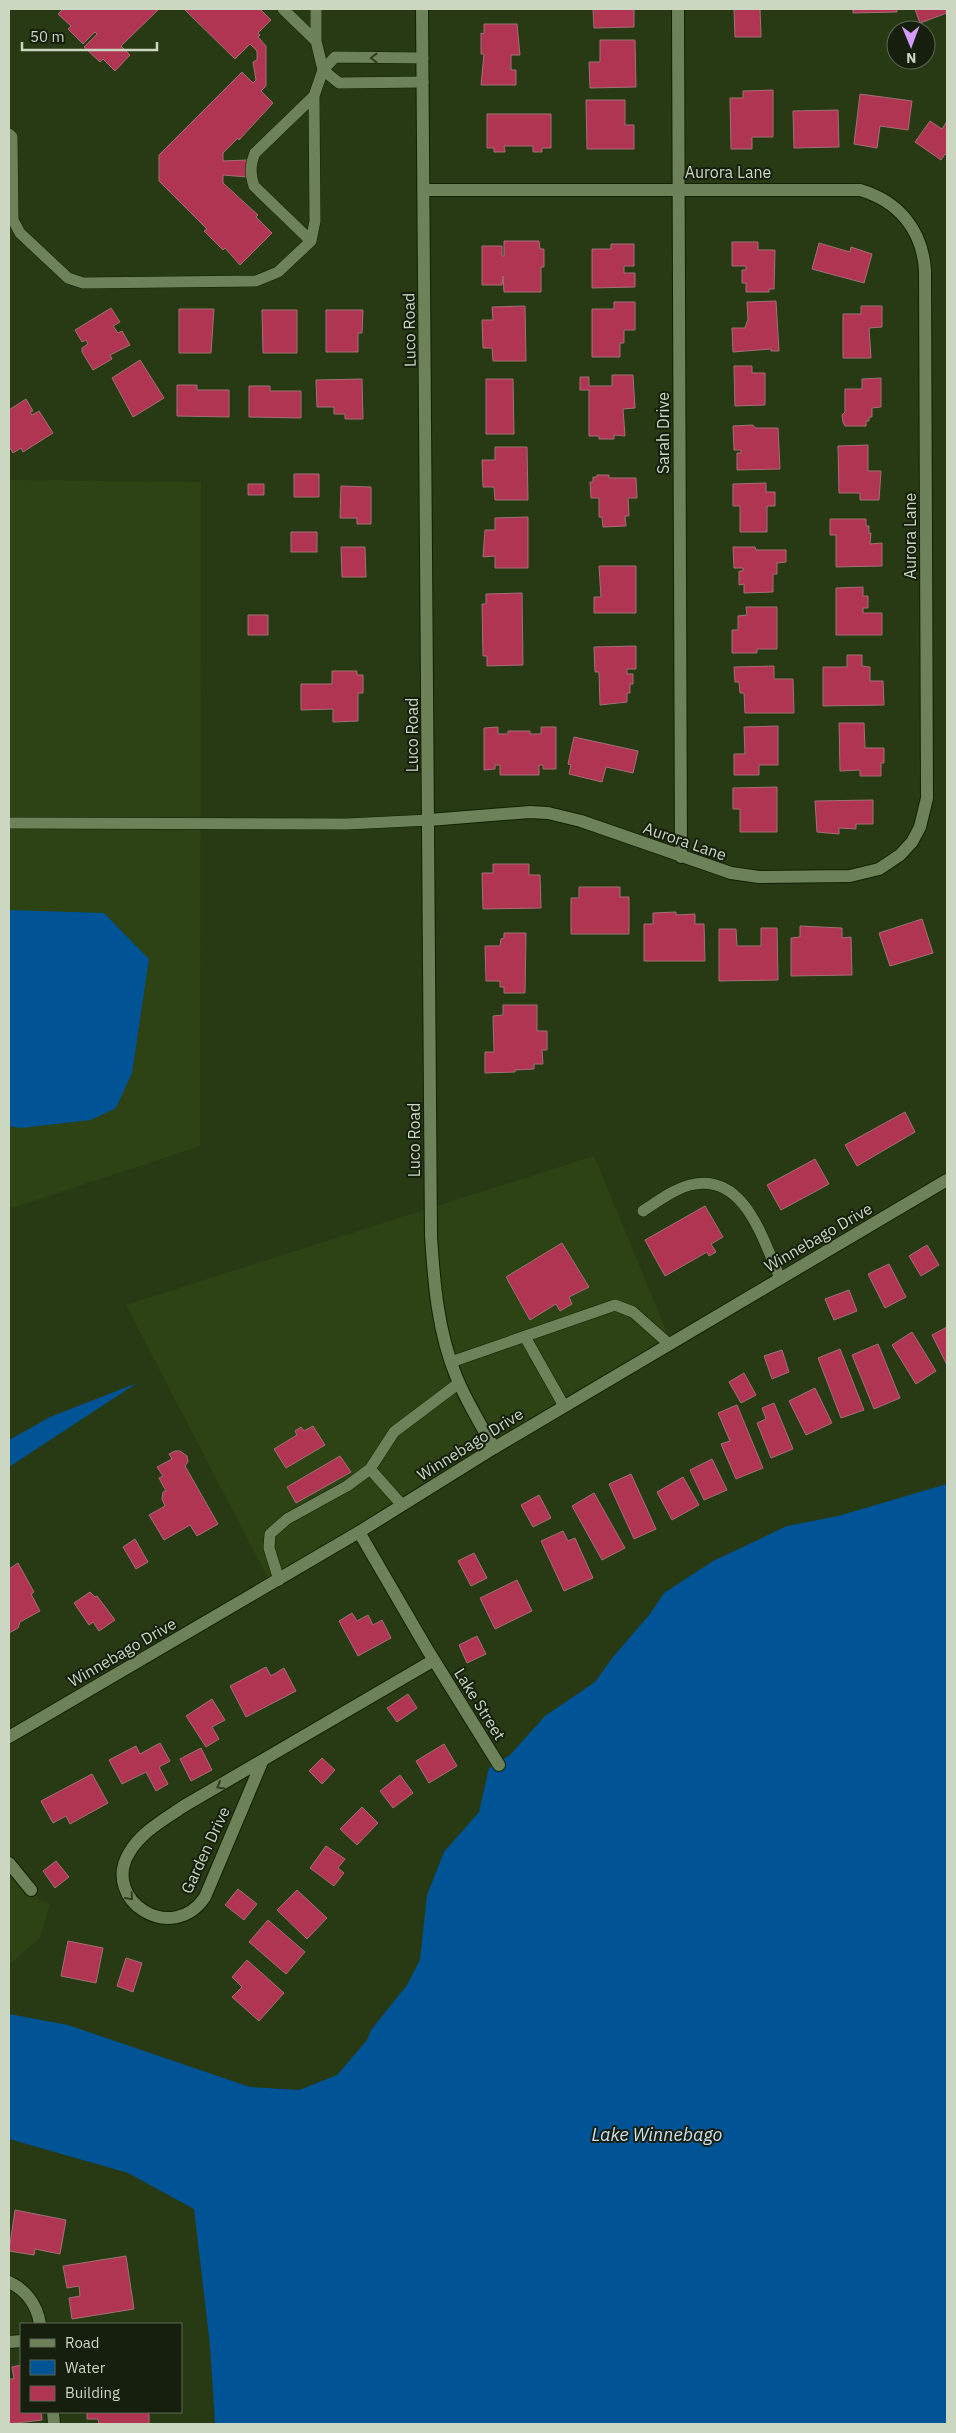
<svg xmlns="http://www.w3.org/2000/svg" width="956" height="2433" viewBox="0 0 956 2433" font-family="'IBM Plex Sans',sans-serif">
	<rect width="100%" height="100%" fill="#283a14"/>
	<!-- built -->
	<path fill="#2d4314" d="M9 480 201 482 200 1146 9 1209Z
		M594 1156 671 1342 271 1584 126 1305Z
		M9 1863 31 1890 40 1900 50 1904 40 1937 9 1965Z"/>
	<!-- water -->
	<path fill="#005394" d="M9 910 104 913 149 959 132 1073 116 1108 91 1120 21 1128 9 1126Z
		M137 1383 9 1467V1440L50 1417Z
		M947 1484V2424H215L210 2345 194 2209 128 2173 9 2139V2014L68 2025 250 2087 299 2090 337 2075 367 2040 371 2030 407 1985 420 1960 427 1895 444 1852 479 1812 489 1768 510 1755 545 1716 595 1682 613 1657 650 1614 664 1593 713 1561 787 1526 838 1516Z"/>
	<!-- building -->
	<path fill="#af3552" stroke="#a37077" d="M63 9H159L121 46 130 55 115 71 103 59 100 62 84 47 97 34 95 32 83 44 68 29 71 26 58 14Z
		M184 9H260L271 20 258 33 260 35 258 37 266 46V86L261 91 273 103 239 140 238 138 223 153V161L247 160V177L223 175V183L258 215 256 217 272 233 240 265 225 248 223 250 204 231 207 229 159 181V155L242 72 253 83 256 80 253 62 257 60V51L250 44 235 59Z
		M593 9H634V27L594 28Z
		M734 9H760L761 37H735Z
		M853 9H897V12L853 13Z
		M915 9H947V13L920 23Z
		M484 24H517L520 55H511V70H516V85H481L484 54H481V33L484 34Z
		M600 40H635L636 87 590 88 589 62H600Z
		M773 90V137H752V149H731L730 98H743V91Z
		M860 94 912 101 908 130 880 126 877 148 854 144Z
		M586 100H625V125H634V149H587Z
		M838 110 839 147 794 148 793 111Z
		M487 114H551V148H542V152H533V146H504L505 152H494V148H487Z
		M930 121 942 129 947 121V155L945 154 941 160 915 142Z
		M504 241H539L540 249H544V267H541V292H504L503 276 502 285H482V246H502V256H504Z
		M732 242H758V250H775L774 289H769V292H746V283H742V270H746V266H732Z
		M819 243 850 252 851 247 872 254 864 283 812 269Z
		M611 244H634V266H624V273H635V287L592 288V249H611Z
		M776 301 779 351H771V349L733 352 732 328H745L748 319 747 302Z
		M614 302H635V330H624V343H620V357H592V309H614Z
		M525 306 526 361H493L492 348H483L482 320H493L492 307Z
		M861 306H882V327L869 328 871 358H843V314H861Z
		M111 308 120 322 113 326 118 333 122 331 130 345 110 355 112 359 93 370 82 352V348L88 344 86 340 82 342 75 330Z
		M179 309H214L211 353H179Z
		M262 310H297V353H263Z
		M326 310H363L362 333H358V352H326Z
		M140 360 164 398 133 417 112 378Z
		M734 366H752V373H765V405L735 406Z
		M612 375H633L635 408 623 409 625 436 614 435V439H599V436H589V390H580V377H589V386H612Z
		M881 378V407L872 408V417H869V421H866V426H845L843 422 842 415 845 412V389H862V379Z
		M362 379 363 419H345V414H334V407H317L316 380Z
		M486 379H513L514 434H486Z
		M177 385H197V390H229V417L177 416Z
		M249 386H270V391H301V418L249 417Z
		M26 399 33 411 30 412 32 415 39 411 53 433 23 452 21 448 13 453 9 446V410Z
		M753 425 755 428H778L780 469 737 470V453H741V450H734L733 426Z
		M868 445V471H881L879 500H860V493H839L838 446Z
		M495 447H527L528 500H495L494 487H483L482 460H495Z
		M294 474H319V497H294Z
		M597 475H609V478H636L637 498H628L629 516H625L626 526 603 527 602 517H599V498H591L590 482H593V477H597Z
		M766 483V492H775V506H767V532H740V506H733V484Z
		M248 484H264V495H248Z
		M341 486 371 487V524H357V518H340Z
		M528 517V568H495V556L483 557 485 530H495V518Z
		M830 519H866V526H869V534L871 533 870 544 882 543V566L836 567V535H830Z
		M291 532H317V552H291Z
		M341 547H365L366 577H342Z
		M733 547H755L756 550H786V562L777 563V574H773V592L744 593V584L739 585V571H743V568H734Z
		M599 566H636V613H594V597H601Z
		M863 587V596H868V608H863V613H882V635H836V588Z
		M522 593 523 665 487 666V656H483L482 604H486V594Z
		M746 607H777V649H757V653H732V630H738V616L747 615Z
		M248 615H268V635H248Z
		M636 646V669H627V674H633V684H630V693H627V702L600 705 599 672H595L594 647Z
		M847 655H862V666L870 667V681H883L884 705 823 706V667H847Z
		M774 666V679H793L794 713H745L744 693H740L739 682H735L734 667Z
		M332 671H357V675H363V693H358V721L333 722V709L301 710V684H332Z
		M839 723H864L865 748H884V763H881V776H860V770L840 771Z
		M778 726V765H759V775H734V754H745L744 727Z
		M498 727V734H508V731H530V734H541V727H556V769H543V765H539V775H500V765H495V769L484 770V728Z
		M574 737 638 751 633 773 606 767 602 782 569 774 571 765 568 764Z
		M777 787V832H740V809H733V788Z
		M873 800V824H856V829L839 828V834L817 832 815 801Z
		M493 864H529V875H540L541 908 483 909 482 873H493Z
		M579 887H620V897H629V934H571V898H579Z
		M676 912V915L695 914V924H704L705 961H644V924H653V913Z
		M922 919 933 953 890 966 879 933Z
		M800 926 842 928V938L851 937 852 975 791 976V938L800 937Z
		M761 928H777L778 980 719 981V929H736L737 946H761Z
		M504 933H526L525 993H504V987H500V981H486L485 946H500L501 939 504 938Z
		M503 1005H537V1031H547V1050H542L543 1064H534V1069L515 1070V1072L485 1073V1052H494L493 1016 503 1015Z
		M905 1112 915 1132 857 1166 845 1145Z
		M815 1159 829 1184 781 1210 767 1185Z
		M705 1206 723 1237 711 1244 716 1252 709 1256 707 1252 665 1276 645 1240Z
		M562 1243 589 1287 569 1297 572 1304 560 1311 556 1304 530 1320 506 1277Z
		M927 1245 939 1265 921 1276 909 1256Z
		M889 1264 906 1297 885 1308 868 1274Z
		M849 1290 857 1311 834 1320 825 1299Z
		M947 1327V1365L932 1335Z
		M912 1332 936 1371 916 1384 892 1345Z
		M878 1344 900 1398 874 1409 852 1355Z
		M840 1349 864 1410 841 1418 818 1358Z
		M782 1350 789 1372 772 1379 764 1356Z
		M744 1373 756 1395 741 1403 729 1382Z
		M815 1388 832 1423 806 1435 789 1401Z
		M774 1403 793 1449 771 1458 757 1423 766 1419 762 1408Z
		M737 1405 763 1468 736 1479 721 1444 730 1441 718 1413Z
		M313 1426 325 1445 286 1468 274 1449 297 1435 295 1431 301 1427 304 1431Z
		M175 1451H180L187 1456 188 1462 185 1466 218 1524 197 1536 190 1525 164 1540 149 1515 165 1506 162 1499 163 1492 166 1491 159 1478 163 1476 157 1467 172 1459 169 1454Z
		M340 1456 351 1472 296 1503 287 1487Z
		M712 1459 727 1490 704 1500 690 1470Z
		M631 1474 656 1529 634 1539 609 1484Z
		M683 1477 699 1505 672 1520 657 1492Z
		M594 1493 625 1548 602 1560 572 1506Z
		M539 1495 551 1518 533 1527 521 1505Z
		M563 1531 568 1541 575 1538 593 1578 564 1591 541 1541Z
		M135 1539 148 1562 136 1569 123 1547Z
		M474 1553 487 1578 471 1586 458 1561Z
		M18 1563 34 1592 31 1594 40 1611 20 1622 18 1628 9 1633V1569Z
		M517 1580 532 1611 495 1629 480 1598Z
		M90 1592 95 1597 97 1596 115 1620 99 1631 93 1622 89 1625 74 1603Z
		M352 1613 357 1621 368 1615 373 1625 382 1620 391 1638 358 1656 339 1621Z
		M477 1636 486 1654 467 1663 459 1645Z
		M266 1667 271 1676 284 1668 296 1691 246 1717 230 1686Z
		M408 1694 417 1708 397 1722 387 1708Z
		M212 1699 225 1720 212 1727 219 1739 206 1747 186 1716Z
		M160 1743 170 1761 159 1767 168 1784 156 1791 146 1772 122 1784 109 1760 136 1746 140 1754Z
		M444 1744 457 1766 429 1783 416 1761Z
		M201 1748 212 1770 191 1781 180 1759Z
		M322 1758 335 1770 322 1784 309 1771Z
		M92 1774 108 1803 70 1824 66 1816 53 1823 41 1801Z
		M400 1775 413 1793 393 1808 380 1791Z
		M362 1807 378 1823 357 1845 340 1829Z
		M326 1846 345 1859 338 1868 344 1873 334 1886 310 1868Z
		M56 1861 69 1877 55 1888 43 1871Z
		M238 1889 257 1904 244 1920 225 1905Z
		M297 1890 327 1918 307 1939 277 1910Z
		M268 1920 305 1952 286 1974 249 1942Z
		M68 1941 103 1948 96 1983 61 1976Z
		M126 1958 142 1963 133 1992 117 1986Z
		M247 1960 284 1993 259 2021 232 1997 242 1987 232 1977Z
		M15 2210 66 2220 60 2254 35 2249 34 2255 9 2251Z
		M126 2256 134 2309 72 2319 69 2298 80 2296 79 2286 67 2288 63 2266Z
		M21 2365V2412H41L42 2420 9 2424V2379H14L12 2367Z
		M87 2412H149V2424H99L98 2419H87Z"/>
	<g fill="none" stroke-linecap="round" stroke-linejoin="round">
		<!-- service casing -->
		<g stroke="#102100" stroke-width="12">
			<path id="service" d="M283 9 316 41
				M423 58 335 57 323 70 339 83 423 82
				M9 134 12 137 13 220 20 233 68 278 83 283 256 281 278 272 311 241 315 221 314 96 323 70 316 41V9
				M311 241 254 186C250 174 250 165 255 153L314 96
				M9 823 347 824 429 820
				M643 1211C657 1202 674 1189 690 1185 745 1171 763 1241 780 1278
				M525 1337 564 1406
				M451 1362 615 1305 633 1312 669 1344
				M370 1469 402 1505
				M279 1580 269 1548 270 1534 287 1519 347 1486 370 1469 394 1432 459 1383"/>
		</g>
		<!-- minor casing -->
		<g stroke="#102100" stroke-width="14">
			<path id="minor" d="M678 9 681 857
				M424 190H860C898 201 922 229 925 270L927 798 920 827 912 842 900 855 879 869 850 876 759 877 731 873 581 821 548 813 530 812 429 820
				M359 1532 427 1649 499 1765
				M262 1762 205 1897C172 1946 101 1900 129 1853 141 1832 165 1819 184 1806L434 1660
				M9 1863 31 1890
				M9 2282C26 2290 37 2305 40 2324
				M9 2342 21 2341
				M53 2412 54 2424"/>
		</g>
		<!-- tertiary casing -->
		<g stroke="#102100" stroke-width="14">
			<path id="tertiary" d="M422 9 431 1236C434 1284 438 1332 456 1376 466 1401 481 1425 494 1448"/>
		</g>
		<!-- secondary casing -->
		<g stroke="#102100" stroke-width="14">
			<path id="secondary" d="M9 1737 359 1532 494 1448 947 1180"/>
		</g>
		<!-- service -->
		<use href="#service" stroke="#6d8259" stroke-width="11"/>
		<!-- minor -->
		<use href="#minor" stroke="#6d8259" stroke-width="12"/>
		<!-- tertiary -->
		<use href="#tertiary" stroke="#6d8259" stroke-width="12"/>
		<!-- secondary -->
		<use href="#secondary" stroke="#6d8259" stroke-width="12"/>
	</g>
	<!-- one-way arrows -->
	<defs><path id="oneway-chevron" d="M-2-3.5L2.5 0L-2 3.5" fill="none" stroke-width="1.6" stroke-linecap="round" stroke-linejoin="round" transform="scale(1.25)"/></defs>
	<g stroke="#303d24">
		<use href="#oneway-chevron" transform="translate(374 58) rotate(-180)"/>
		<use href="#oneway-chevron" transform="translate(220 1786) rotate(150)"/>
		<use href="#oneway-chevron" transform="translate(130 1897) rotate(48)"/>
	</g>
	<g text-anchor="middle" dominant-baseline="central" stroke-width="4" stroke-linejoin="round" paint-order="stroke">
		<!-- street labels -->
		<g font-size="16" fill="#cbd7c1" stroke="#161f0e">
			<text x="728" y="172">Aurora Lane</text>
			<text transform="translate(409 330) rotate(-91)">Luco Road</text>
			<text transform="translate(663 433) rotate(-90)">Sarah Drive</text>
			<text transform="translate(910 536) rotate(-90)">Aurora Lane</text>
			<text transform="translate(412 735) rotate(-90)">Luco Road</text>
			<text transform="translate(685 841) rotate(19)">Aurora Lane</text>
			<text transform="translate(414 1140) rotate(-90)">Luco Road</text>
			<text transform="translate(818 1237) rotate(-30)">Winnebago Drive</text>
			<text transform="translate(470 1444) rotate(-32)">Winnebago Drive</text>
			<text transform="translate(122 1652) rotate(-30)">Winnebago Drive</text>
			<text transform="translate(480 1704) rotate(58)">Lake Street</text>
			<text transform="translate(205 1850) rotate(-65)">Garden Drive</text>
		</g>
		<!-- water labels -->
		<g font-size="18" font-style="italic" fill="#cce0f7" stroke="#161f0e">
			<text x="657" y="2134">Lake Winnebago</text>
		</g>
	</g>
	<!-- border -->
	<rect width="956" height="2433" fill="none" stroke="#cbd7c1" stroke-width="20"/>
	<!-- legend -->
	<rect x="20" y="2323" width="162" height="90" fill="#161f0e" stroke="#5e6956"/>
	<rect x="30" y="2339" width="25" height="8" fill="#6d8259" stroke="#5e6956"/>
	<text x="65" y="2348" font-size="15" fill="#cbd7c1">Road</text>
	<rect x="30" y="2360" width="25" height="15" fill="#005394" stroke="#5e6956"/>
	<text x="65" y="2373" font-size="15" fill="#cbd7c1">Water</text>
	<rect x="30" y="2386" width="25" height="15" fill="#af3552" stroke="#5e6956"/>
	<text x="65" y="2398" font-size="15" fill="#cbd7c1">Building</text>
	<!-- north arrow -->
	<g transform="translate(911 45) rotate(179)"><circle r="24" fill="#161f0e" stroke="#5e6956"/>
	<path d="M0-4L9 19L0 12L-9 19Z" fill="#d49cfb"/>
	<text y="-8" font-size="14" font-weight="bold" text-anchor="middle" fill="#cbd7c1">N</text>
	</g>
	<!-- scale -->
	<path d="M22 42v8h135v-8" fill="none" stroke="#cbd7c1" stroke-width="2.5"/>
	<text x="30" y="42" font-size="15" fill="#cbd7c1" stroke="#161f0e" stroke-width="4" paint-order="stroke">50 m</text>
</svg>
